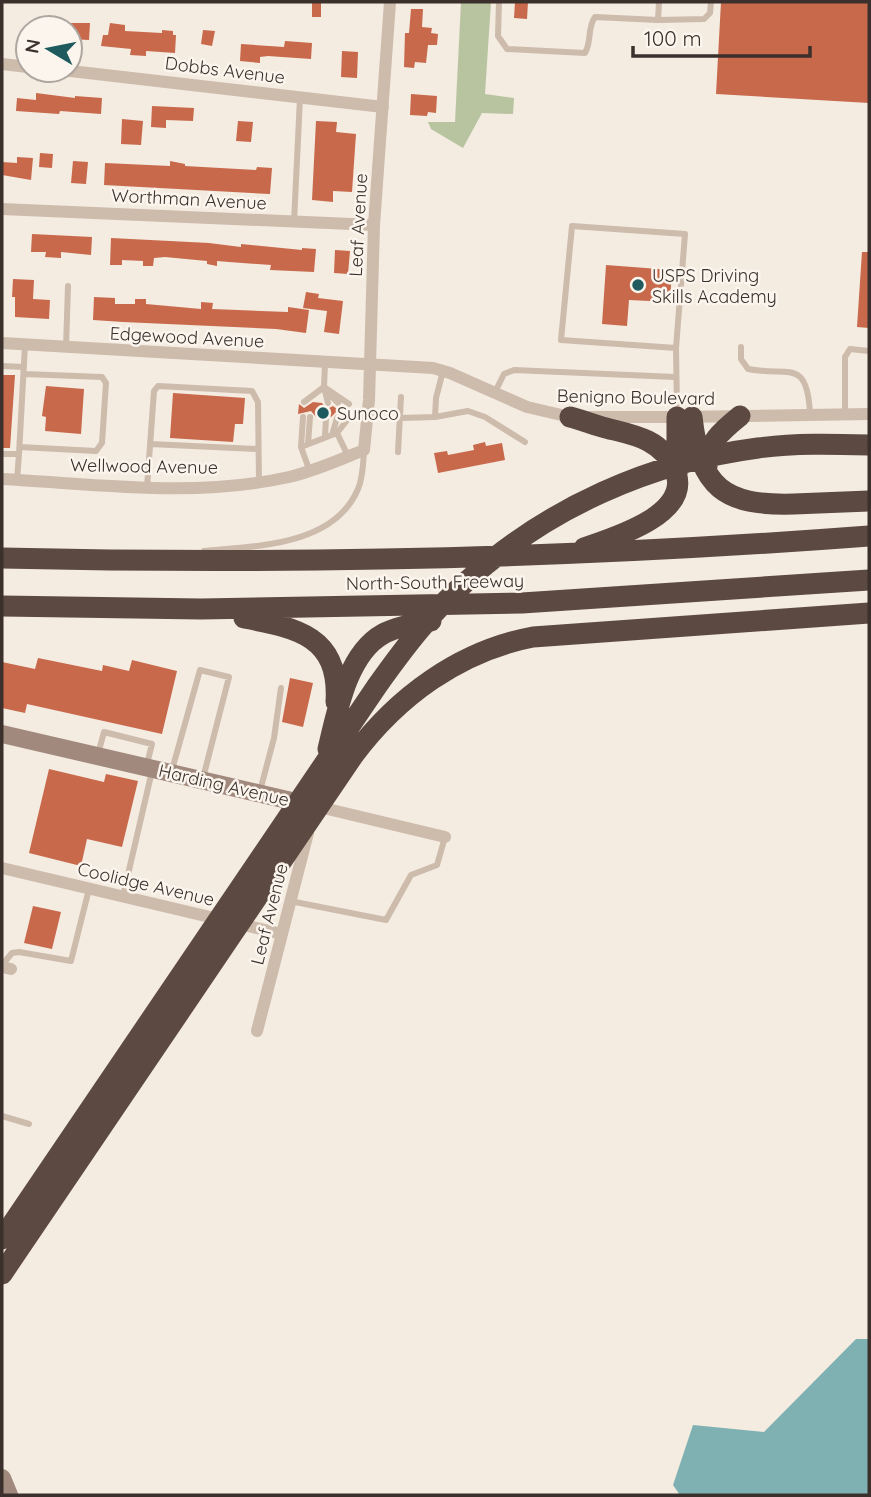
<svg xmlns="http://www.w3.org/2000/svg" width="871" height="1497" viewBox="0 0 871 1497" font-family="Quicksand,sans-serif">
	<rect width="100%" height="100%" fill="#f4ebe1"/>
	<!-- green -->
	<path fill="#b8c4a0" d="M461 2H491L485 94 514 98 513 114 482 113 463 148 431 129 428 122H455Z"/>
	<!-- water -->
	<path fill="#7fb0b2" d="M856 1339H869V1495H680L673 1485 693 1425 764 1432Z"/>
	<!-- building -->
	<path fill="#c8694b" d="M312 2H321V17H312Z
		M515 2H528L527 19 514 18Z
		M721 2H869V103L716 94Z
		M411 9H423L422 27 432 28 431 33 438 34 437 45H428L426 63 415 62 414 68 404 67 405 33H409Z
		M70 23H90L89 40 70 39Z
		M110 23 125 25V31L162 33V30L173 31V35H176L175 53 146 51V56L130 55 131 49 101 46 103 35H108Z
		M203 30 215 31 212 46 201 44Z
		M285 41 312 43 311 59 268 56 260 57V63L240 61 241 44 284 47Z
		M342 51 358 52 357 78 341 77Z
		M36 93 75 98V96L102 98 101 114 60 111 59 114 16 111 17 98 36 100Z
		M411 94 437 96 436 113 428 112 427 116 410 115Z
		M152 106 194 108 193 121 166 120V128L151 127Z
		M122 119 143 121 141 145 121 144Z
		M238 121 253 122 251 142 236 141Z
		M316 121 337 122 336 132 356 134 352 192 333 191V202L312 200Z
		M40 153 53 154 52 168 39 167Z
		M17 157 33 158 31 180 2 175V162L17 163Z
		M73 161 88 162 86 184 71 183Z
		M170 161 185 164V166L256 170 257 167 272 168 270 194 104 185 105 163 170 166Z
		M32 234 92 237 91 255 61 252V258L45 257 46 252H31Z
		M111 238 209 243 241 247V244L302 250V248L316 249 314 272 270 270 271 265 229 262 217 261V266L207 264V261L165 257 154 258 153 266H143V261L122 260V265H110Z
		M335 250 350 251 348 274 334 273Z
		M862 252H869V328L857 327Z
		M606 265 672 270 670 302 629 300 627 326 602 324Z
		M13 279 34 280 33 299 50 300 49 319 15 317V297H12Z
		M306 292 319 294 318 298 343 301 339 334 324 332 327 311 303 308Z
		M94 297 115 298V304H135V299H146V304L201 309V302L213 303 212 309 288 312V307L309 310 306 333 276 329 123 322 93 320Z
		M2 375H15L10 448H2Z
		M46 386 84 389 81 434 45 431 46 417 42 416Z
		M173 393 245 398 243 424H235L233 442 170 438Z
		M313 402 322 403 327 409 333 406 337 409 342 406 351 409 350 414 342 417 336 412 331 417 326 412 320 418 316 417 311 411 298 414 299 404 304 408Z
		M485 442 486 446 502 443 505 460 438 473 434 453 447 451 448 455 474 450 473 445Z
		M38 658 102 671 103 665 129 671 132 660 177 671 162 734 27 704 25 713 2 708V662L35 669Z
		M290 678 313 683 303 727 282 722Z
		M49 769 104 782 106 774 138 781 122 847 87 839 81 866 29 853Z
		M33 906 61 912 52 949 24 943Z"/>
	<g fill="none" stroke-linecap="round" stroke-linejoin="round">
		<!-- lane -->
		<path stroke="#cdbbac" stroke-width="6" d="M499 2 498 36 507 49 585 53C592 41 587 28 595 17L658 20 659 2
			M658 20 704 19 710 13 711 2
			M294 222 300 98
			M66 347 68 286
			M741 347V359L748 369C788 377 807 357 810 413
			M676 348 685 234 572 226 561 340 676 348 677 412
			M325 363 324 387 328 403
			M2 366 24 367
			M324 387 349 404
			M329 394 338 403
			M494 394 504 374 514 370 675 377
			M304 402 324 387
			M845 413V357L850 349 869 351
			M435 417 436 398 443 371
			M400 418 435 417 468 411 485 417 525 442
			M337 433 348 419
			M332 435 337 418
			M325 437 326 418
			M150 444 258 449
			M308 444 310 417
			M20 447 96 451 102 443 106 383 102 377 24 374
			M301 447 303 417
			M398 452 401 397
			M2 454H19L25 345
			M310 472 301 447 337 433 348 456
			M17 480 19 454
			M147 487 154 391 158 386 252 391 258 402 259 482
			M204 551C256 546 334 546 358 489 363 478 363 464 364 451
			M98 754 104 732 152 744 147 764
			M172 770 200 670 229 677 203 778
			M260 791 274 738 281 688
			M123 896 152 771
			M290 901 386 920 411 875 437 865 445 837
			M2 965 12 953 19 952 71 961 89 889
			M2 1116 29 1124"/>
		<!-- street -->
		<path stroke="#cdbbac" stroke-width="12" d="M2 64 28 67
			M62 70 383 107
			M2 209 374 225
			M2 343 433 368 450 373 527 407 570 417H677L869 414
			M2 479C96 484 195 498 289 477 315 471 339 460 364 450L369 400 374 225 390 2
			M314 808 315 806 445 837
			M2 868 282 934
			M2 967 11 969
			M257 1031 308 833"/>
		<!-- secondary -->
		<path stroke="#a18a7d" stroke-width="18" d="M2 734 309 805
			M2 1478 9 1495"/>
		<!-- highway -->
		<path stroke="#5c4a42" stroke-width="21" d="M570 417C582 420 594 425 606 428 621 432 634 434 648 441 660 447 672 459 676 473 690 515 613 538 584 548
			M677 417V475
			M692 417C700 488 724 506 794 504 819 503 844 502 869 501
			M707 467C705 444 724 429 740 416
			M2 558C292 565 580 558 869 536
			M2 606 201 609 522 603 869 580
			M244 618C297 628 340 636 336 702
			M328 749C337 712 347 654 383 634 397 626 416 624 431 621
			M2 1239 377 686C404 648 432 611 467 581 547 508 651 462 758 448 795 443 832 444 869 445
			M2 1274 353 756C397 697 459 651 533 637L869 613"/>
	</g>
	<!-- markers -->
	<g fill="#1f5a5e" stroke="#fbf5ee" stroke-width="2.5">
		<circle cx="638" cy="285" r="7"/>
		<circle cx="323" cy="413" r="7"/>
	</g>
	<g text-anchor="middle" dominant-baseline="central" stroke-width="5" stroke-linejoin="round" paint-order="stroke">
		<!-- street labels -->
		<g font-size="18" fill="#3b302b" stroke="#fbf5ee">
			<text transform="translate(225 70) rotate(7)">Dobbs Avenue</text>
			<text transform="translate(189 199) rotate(3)">Worthman Avenue</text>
			<text transform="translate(358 225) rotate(-87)">Leaf Avenue</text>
			<text transform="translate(187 337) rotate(3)">Edgewood Avenue</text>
			<text transform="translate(636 397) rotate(1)">Benigno Boulevard</text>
			<text transform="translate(144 466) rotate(1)">Wellwood Avenue</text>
			<text transform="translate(435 582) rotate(-1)">North-South Freeway</text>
			<text transform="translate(224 785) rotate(13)">Harding Avenue</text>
			<text transform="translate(146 884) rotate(13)">Coolidge Avenue</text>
			<text transform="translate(269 914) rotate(-76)">Leaf Avenue</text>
		</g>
		<!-- poi labels -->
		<g font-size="18" fill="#3b302b" stroke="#fbf5ee" text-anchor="start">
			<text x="652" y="275">USPS Driving<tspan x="652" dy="21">Skills Academy</tspan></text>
			<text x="337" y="413">Sunoco</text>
		</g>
	</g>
	<!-- border -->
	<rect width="871" height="1497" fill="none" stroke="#3b302b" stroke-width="7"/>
	<!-- north arrow -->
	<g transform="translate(49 49) rotate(280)"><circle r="33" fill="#fbf5ee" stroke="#aea6a0" stroke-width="2"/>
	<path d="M0-5L12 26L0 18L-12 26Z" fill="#1f5a5e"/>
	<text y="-10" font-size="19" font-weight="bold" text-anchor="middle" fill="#3b302b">N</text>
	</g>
	<!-- scale -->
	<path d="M633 46v10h177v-10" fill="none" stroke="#3b302b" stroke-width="3.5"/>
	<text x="644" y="46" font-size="21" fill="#3b302b" stroke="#fbf5ee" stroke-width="5" paint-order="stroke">100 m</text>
</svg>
